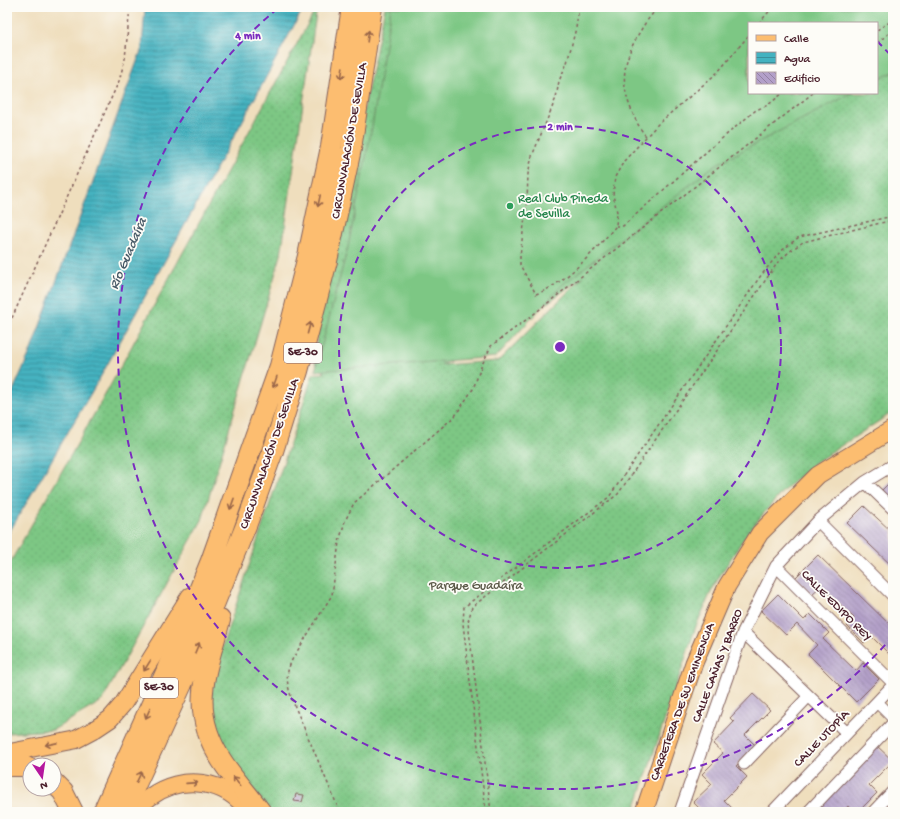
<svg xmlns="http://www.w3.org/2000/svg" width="900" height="819" viewBox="0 0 900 819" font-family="'Gochi Hand',sans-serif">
	<defs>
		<pattern id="grass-dots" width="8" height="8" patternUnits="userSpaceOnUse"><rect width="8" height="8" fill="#7dc784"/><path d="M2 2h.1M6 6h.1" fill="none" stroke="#6eaa72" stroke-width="1.8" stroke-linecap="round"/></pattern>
		<pattern id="water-rules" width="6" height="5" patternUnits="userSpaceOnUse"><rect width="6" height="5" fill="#44b2c0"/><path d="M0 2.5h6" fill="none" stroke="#3b909c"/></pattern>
		<pattern id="building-back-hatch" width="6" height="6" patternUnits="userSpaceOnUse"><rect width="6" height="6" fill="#b3a0c9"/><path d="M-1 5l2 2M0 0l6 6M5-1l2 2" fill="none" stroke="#9482a3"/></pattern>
	</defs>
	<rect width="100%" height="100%" fill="#fdfcf7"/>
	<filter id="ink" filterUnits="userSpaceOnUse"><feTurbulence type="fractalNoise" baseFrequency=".025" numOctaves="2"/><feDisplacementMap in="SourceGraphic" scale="8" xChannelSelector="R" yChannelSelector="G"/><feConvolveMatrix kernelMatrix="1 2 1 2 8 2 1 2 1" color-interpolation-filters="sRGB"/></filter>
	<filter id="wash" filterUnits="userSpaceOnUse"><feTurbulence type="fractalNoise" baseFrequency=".012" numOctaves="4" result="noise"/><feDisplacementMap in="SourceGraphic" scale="16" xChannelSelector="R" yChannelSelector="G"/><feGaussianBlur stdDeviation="0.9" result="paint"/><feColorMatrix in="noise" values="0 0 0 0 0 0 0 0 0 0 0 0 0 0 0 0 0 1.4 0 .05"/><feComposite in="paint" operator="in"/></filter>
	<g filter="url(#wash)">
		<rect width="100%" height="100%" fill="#efdebd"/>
		<!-- grass -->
		<path fill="url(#grass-dots)" stroke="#647358" fill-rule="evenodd" d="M317 7 281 255 202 520 102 701 53 730 7 733V568L110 386Z
			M385 7H893V412L813 464 782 492 748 532 719 577 710 594 696 626 634 812H269L216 738 209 707 218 659 313 374 325 373 315 363 317 334ZM749 23H877V93H749ZM584 276 498 361 440 365 487 347Z"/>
		<!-- garden -->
		<path fill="#7dc784" stroke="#647358" d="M391 7H893V72L877 80V23H749V93H852L715 165 562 285 496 357 315 371 348 247 372 127Z"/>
		<!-- water -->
		<path fill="url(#water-rules)" stroke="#476876" d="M145 7H304L242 122 101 376 7 536V404L31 350 142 48Z"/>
		<g id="blocks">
			<!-- building -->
			<path fill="url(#building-back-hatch)" d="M893 479V502L881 491Z
				M864 506 891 531 893 529V567L847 523Z
				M818 555 893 628V658L871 636 864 643 847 626 854 618 821 586 812 594 795 578Z
				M778 594 804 620 810 614 829 633 823 639 856 671 863 663 879 679 856 702 808 654 817 645 797 624 786 635 761 611Z
				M753 694 770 710 745 735 756 746 736 766 747 777 724 800 734 810 732 812H703L693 802 712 784 702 774 723 753 713 744 734 722 730 718Z
				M876 745 893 761 869 785 877 793 858 812H853L848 806 842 812H811Z
				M296 794 304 795 302 802 294 801Z"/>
		</g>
	</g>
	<g filter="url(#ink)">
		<use href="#blocks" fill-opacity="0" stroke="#84625e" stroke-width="1"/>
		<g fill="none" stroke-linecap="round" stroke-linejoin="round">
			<!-- minor casing -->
			<g stroke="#84625e" stroke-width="13">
				<path id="minor" d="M865 482 893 509
					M818 521 893 596
					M776 566 893 683
					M743 632 847 733
					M877 702 893 718
					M744 764 809 696
					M680 812 743 632 776 566 818 521 865 482 893 465
					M772 812 893 685
					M808 812 893 723
					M873 812 893 791"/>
			</g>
			<!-- primary casing -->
			<g stroke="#84625e" stroke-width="19">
				<path id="primary" d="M7 753 75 740 92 731 110 719 123 704 190 596
					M134 812C138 806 144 802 150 797 181 774 226 779 249 812
					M644 812 694 663 727 586 760 533 818 475 893 429"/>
			</g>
			<!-- motorway casing -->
			<g stroke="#84625e" stroke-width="22">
				<path id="motorway" d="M220 620C206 673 188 709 222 761 233 778 248 794 261 812
					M7 766H24L30 769
					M54 783 63 792 73 812
					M103 812 166 672 211 561 280 366 308 256 331 147 352 7
					M123 812 182 684 247 523 273 451 298 371 327 261 351 149 372 7"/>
			</g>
			<!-- path -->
			<path stroke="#84625e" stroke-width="1.5" stroke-dasharray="3 3" stroke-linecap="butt" d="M579 7 576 28 567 63 559 81 556 98 532 156 528 174 527 202 520 256V265L536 294C566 284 596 249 616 226L617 212 613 195 615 177 624 161 658 124 718 72 749 35
				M759 23 773 7
				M877 30 893 20
				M877 43 893 30
				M646 136C639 128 635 119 631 109 617 75 627 51 646 22 650 17 654 12 658 7
				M616 226H623L713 146 756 110 768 105 783 93
				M7 329 119 81 125 59 130 7
				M340 812 293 702C287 685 284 675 293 658L332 595 339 542 345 521 354 503 455 416 473 389 481 367 491 346 530 317 813 93
				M486 812 463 624 464 607 609 497 759 278 780 252 799 237 893 216
				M491 812 468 622 472 607 618 494 778 262 789 252 803 242 893 220"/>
			<!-- minor -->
			<use href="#minor" stroke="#fff" stroke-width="11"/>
			<!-- primary -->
			<use href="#primary" stroke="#fcbd6f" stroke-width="17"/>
			<!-- motorway -->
			<use href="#motorway" stroke="#fcbd6f" stroke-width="20"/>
		</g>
		<!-- one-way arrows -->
		<defs><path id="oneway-shaft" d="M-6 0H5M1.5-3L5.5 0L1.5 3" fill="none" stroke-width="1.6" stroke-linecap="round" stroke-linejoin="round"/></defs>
		<g stroke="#9a664a">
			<use href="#oneway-shaft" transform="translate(368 36) rotate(-82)"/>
			<use href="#oneway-shaft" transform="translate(342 73) rotate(98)"/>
			<use href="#oneway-shaft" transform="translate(319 201) rotate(102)"/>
			<use href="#oneway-shaft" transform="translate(309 328) rotate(-75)"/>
			<use href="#oneway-shaft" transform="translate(275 382) rotate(109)"/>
			<use href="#oneway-shaft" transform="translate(232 504) rotate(110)"/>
			<use href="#oneway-shaft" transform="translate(197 648) rotate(-67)"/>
			<use href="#oneway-shaft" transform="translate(147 666) rotate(122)"/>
			<use href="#oneway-shaft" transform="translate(148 713) rotate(114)"/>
			<use href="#oneway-shaft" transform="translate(51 744) rotate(169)"/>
			<use href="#oneway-shaft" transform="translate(139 777) rotate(-65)"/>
			<use href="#oneway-shaft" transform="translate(237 781) rotate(-128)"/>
			<use href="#oneway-shaft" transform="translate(192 783) rotate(-4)"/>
		</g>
	</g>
	<!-- distance rings -->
	<g fill="none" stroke="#7b2cbf" stroke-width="2" stroke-dasharray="7 5">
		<circle cx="560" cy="347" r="221"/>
		<path d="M893 636A441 441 0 1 1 277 9M877 41A441 441 0 0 1 893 58"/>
	</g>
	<!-- markers -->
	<circle fill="#2e9e5b" stroke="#fdfcf7" stroke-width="1.5" cx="510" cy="206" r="4"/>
	<g text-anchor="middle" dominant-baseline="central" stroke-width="3.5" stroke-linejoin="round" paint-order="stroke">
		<!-- shield labels -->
		<g fill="#fdfcf7" stroke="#806168" stroke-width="1">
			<rect x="284" y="343" width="38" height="20" rx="3"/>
			<rect x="140" y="678" width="38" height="20" rx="3"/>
		</g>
		<g font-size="12" font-weight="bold" fill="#4a1f2b">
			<text x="303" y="353">SE-30</text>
			<text x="159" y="688">SE-30</text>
		</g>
		<!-- street labels -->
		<g font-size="13" fill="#4a1f2b" stroke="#fdfcf7">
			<text transform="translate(350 141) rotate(-80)">CIRCUNVALACIÓN DE SEVILLA</text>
			<text transform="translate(270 454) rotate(-71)">CIRCUNVALACIÓN DE SEVILLA</text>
			<text transform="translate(836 606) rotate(45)">CALLE EDIPO REY</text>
			<text transform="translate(718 666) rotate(-69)">CALLE CAÑAS Y BARRO</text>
			<text transform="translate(683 702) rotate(-70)">CARRETERA DE SU EMINENCIA</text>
			<text transform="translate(822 739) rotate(-46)">CALLE UTOPÍA</text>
		</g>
		<!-- leisure labels -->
		<g font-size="13" fill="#27864d" stroke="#fdfcf7" text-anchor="start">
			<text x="518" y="199">Real Club Pineda<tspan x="518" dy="15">de Sevilla</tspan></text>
		</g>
		<!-- park labels -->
		<g font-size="13" fill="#5c5a4a" stroke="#fdfcf7">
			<text x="476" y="586">Parque Guadaíra</text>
		</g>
		<!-- water labels -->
		<g font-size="14" font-style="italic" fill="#485a67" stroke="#fdfcf7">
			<text transform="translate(129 254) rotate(-67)">Río Guadaíra</text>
		</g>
	</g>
	<circle cx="560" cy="347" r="6" fill="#7b2cbf" stroke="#fdfcf7" stroke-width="2"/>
	<g font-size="12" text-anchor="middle" font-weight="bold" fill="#7b2cbf" stroke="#fdfcf7" stroke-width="3.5" stroke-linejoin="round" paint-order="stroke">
		<text x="248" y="39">4 min</text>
		<text x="560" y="130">2 min</text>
	</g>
	<!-- margin -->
	<rect width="900" height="819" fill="none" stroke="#fdfcf7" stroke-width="24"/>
	<!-- legend -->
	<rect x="748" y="22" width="130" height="72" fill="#fdfcf7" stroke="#b5a4a5"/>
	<rect x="756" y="35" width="20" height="6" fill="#fcbd6f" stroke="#b5a4a5"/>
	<text x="784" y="42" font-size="12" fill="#4a1f2b">Calle</text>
	<rect x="756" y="52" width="20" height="12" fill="url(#water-rules)" stroke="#b5a4a5"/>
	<text x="784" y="62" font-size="12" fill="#4a1f2b">Agua</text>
	<rect x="756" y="72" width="20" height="12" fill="url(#building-back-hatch)" stroke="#b5a4a5"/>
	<text x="784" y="82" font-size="12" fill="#4a1f2b">Edificio</text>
	<!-- north arrow -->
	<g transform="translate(42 777) rotate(167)"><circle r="19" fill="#fdfcf7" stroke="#b5a4a5"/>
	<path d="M0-3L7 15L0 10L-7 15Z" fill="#b5179e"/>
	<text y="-6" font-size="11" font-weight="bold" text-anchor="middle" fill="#4a1f2b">N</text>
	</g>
</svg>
